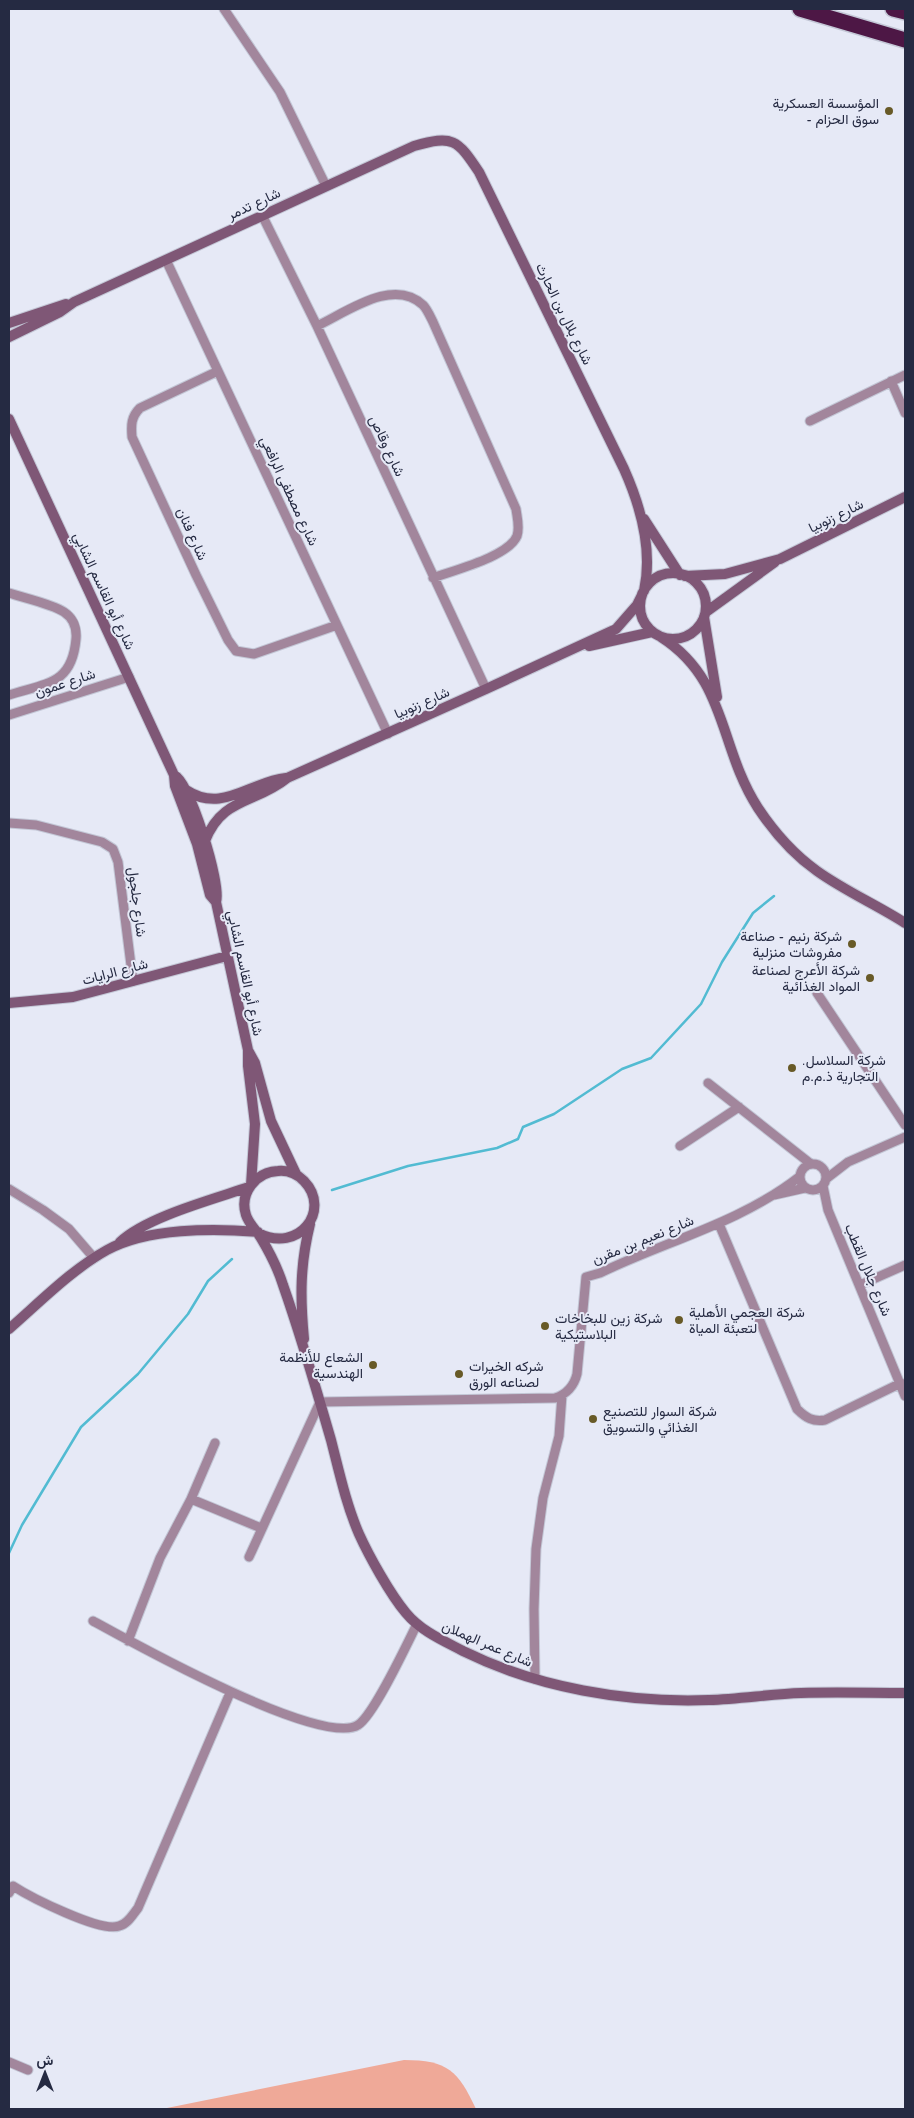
<svg xmlns="http://www.w3.org/2000/svg" width="914" height="2118" viewBox="0 0 914 2118" font-family="'Varela Round',Vazirmatn,sans-serif">
	<rect width="100%" height="100%" fill="#e6e9f6"/>
	<!-- green -->
	<path fill="#efa998" d="M404 2060C448 2060 458 2071 476 2109H162Z"/>
	<g fill="none" stroke-linecap="round" stroke-linejoin="round">
		<!-- stream -->
		<path stroke="#52bbd2" stroke-width="2.5" d="M332 1190 408 1166 497 1148 518 1139 523 1127 554 1114 622 1069 651 1058 701 1004 722 962 753 913 774 896
			M9 1553 22 1525 81 1427 138 1374 188 1314 208 1281 232 1259"/>
		<!-- street casing -->
		<g stroke="#c3c7d6" stroke-width="11">
			<path id="street" d="M224 9 280 92 326 186
				M262 215 317 326 486 689
				M166 260 388 734
				M317 326C347 312 393 277 423 305 427 309 430 316 433 322L516 509C517 517 520 527 517 536 508 557 454 570 433 578
				M218 371 140 408C131 417 131 425 132 437L196 575 228 640 236 651 254 654 337 625
				M891 381 905 413
				M810 421 905 375
				M9 593C24 598 52 604 64 612 73 618 77 628 76 639 72 685 46 683 9 695
				M9 715 129 677
				M9 823 36 825 102 842 113 849 118 862 133 981
				M817 993 905 1125
				M708 1083 811 1164
				M680 1146 739 1107
				M800 1177a13 13 0 1 1 26 0a13 13 0 1 1-26 0Z
				M826 1179 848 1162 905 1137
				M823 1186 828 1210 905 1396
				M9 1189 43 1210 69 1229 94 1258
				M774 1195 805 1188
				M719 1224 797 1409C806 1418 813 1422 825 1420L901 1383
				M860 1285 905 1265
				M191 1499 261 1528
				M249 1557 320 1402 555 1398C567 1394 574 1386 577 1374L586 1277 600 1273C666 1241 740 1223 799 1177
				M93 1621C133 1643 322 1748 358 1725 374 1715 407 1644 417 1624
				M128 1641 160 1558 191 1499 215 1443
				M535 1679 534 1609 536 1549 543 1498 559 1436 562 1395
				M9 1893 13 1886C30 1897 101 1933 119 1926 128 1924 133 1914 138 1908L230 1693
				M9 2062 28 2070"/>
		</g>
		<!-- secondary casing -->
		<g stroke="#c3c7d6" stroke-width="12">
			<path id="secondary" d="M9 323 66 304
				M9 337 60 312 74 302 414 146C453 135 457 139 479 172L624 469C641 507 653 550 644 591
				M9 419 174 775 175 786 197 844 210 895 216 902
				M644 519 680 575
				M640 606a33 33 0 1 1 66 0a33 33 0 1 1-66 0Z
				M685 576 725 574 780 559 905 497
				M706 612 775 562
				M704 617 717 697
				M661 637C728 680 718 746 758 808 774 832 793 854 817 871 845 891 877 905 905 923
				M589 646 652 632
				M174 775C190 782 222 885 216 902L248 1050V1066L255 1124 251 1185
				M186 790C222 814 249 782 286 778
				M205 841C222 797 255 804 287 778L486 689 616 629 637 605 642 595
				M9 1003 73 997 227 956
				M249 1052 255 1063 271 1121 296 1174
				M258 1233C299 1254 332 1210 304 1181 297 1174 288 1170 278 1171 256 1172 239 1193 246 1215 249 1224 256 1230 261 1238 270 1253 278 1269 283 1285 301 1336 316 1388 331 1440 339 1471 346 1504 359 1534 369 1556 390 1594 406 1613 421 1631 442 1640 463 1651 538 1688 626 1703 709 1700 740 1699 771 1694 801 1693 836 1692 871 1693 905 1693
				M120 1242C146 1217 214 1199 249 1187
				M9 1329C40 1302 71 1270 107 1250 147 1228 213 1228 258 1232
				M304 1339C300 1297 300 1265 310 1224"/>
		</g>
		<!-- highway casing -->
		<g stroke="#c3c7d6" stroke-width="18">
			<path id="highway" d="M800 9 905 40
				M893 9 905 12"/>
		</g>
		<!-- street -->
		<use href="#street" stroke="#a2869c" stroke-width="9"/>
		<!-- secondary -->
		<use href="#secondary" stroke="#7f5776" stroke-width="10"/>
		<!-- highway -->
		<use href="#highway" stroke="#4d1745" stroke-width="15"/>
	</g>
	<!-- markers -->
	<g fill="#685a27" stroke="#e6e9f6" stroke-width="2">
		<circle cx="889" cy="111" r="5"/>
		<circle cx="852" cy="944" r="5"/>
		<circle cx="870" cy="978" r="5"/>
		<circle cx="792" cy="1068" r="5"/>
		<circle cx="679" cy="1320" r="5"/>
		<circle cx="545" cy="1326" r="5"/>
		<circle cx="373" cy="1365" r="5"/>
		<circle cx="459" cy="1374" r="5"/>
		<circle cx="593" cy="1419" r="5"/>
	</g>
	<g text-anchor="middle" dominant-baseline="central" stroke-width="4" stroke-linejoin="round" paint-order="stroke">
		<!-- poi labels -->
		<g font-size="14" fill="#252a42" stroke="#e6e9f6" text-anchor="start">
			<text x="879" y="103" text-anchor="end">المؤسسة العسكرية<tspan x="879" dy="16">- سوق الحزام</tspan></text>
			<text x="842" y="936" text-anchor="end">شركة رنيم - صناعة<tspan x="842" dy="16">مفروشات منزلية</tspan></text>
			<text x="860" y="970" text-anchor="end">شركة الأعرج لصناعة<tspan x="860" dy="16">المواد الغذائية</tspan></text>
			<text x="802" y="1060">.شركة السلاسل<tspan x="802" dy="16">التجارية ذ.م.م</tspan></text>
			<text x="689" y="1312">شركة العجمي الأهلية<tspan x="689" dy="16">لتعبئة المياة</tspan></text>
			<text x="555" y="1318">شركة زين للبخاخات<tspan x="555" dy="16">البلاستيكية</tspan></text>
			<text x="363" y="1357" text-anchor="end">الشعاع للأنظمة<tspan x="363" dy="16">الهندسية</tspan></text>
			<text x="469" y="1366">شركه الخيرات<tspan x="469" dy="16">لصناعه الورق</tspan></text>
			<text x="603" y="1411">شركة السوار للتصنيع<tspan x="603" dy="16">الغذائي والتسويق</tspan></text>
		</g>
		<!-- street labels -->
		<g font-size="14" fill="#252a42" stroke="#e6e9f6">
			<text transform="translate(254 204) rotate(-25)">شارع تدمر</text>
			<text transform="translate(564 314) rotate(64)">شارع بلال بن الحارث</text>
			<text transform="translate(387 446) rotate(65)">شارع وقاص</text>
			<text transform="translate(289 491) rotate(65)">شارع مصطفى الرافعي</text>
			<text transform="translate(836 516) rotate(-26)">شارع زنوبيا</text>
			<text transform="translate(192 534) rotate(66)">شارع فنان</text>
			<text transform="translate(104 591) rotate(65)">شارع أبو القاسم الشابي</text>
			<text transform="translate(65 683) rotate(-18)">شارع عمون</text>
			<text transform="translate(422 703) rotate(-24)">شارع زنوبيا</text>
			<text transform="translate(137 902) rotate(83)">شارع جلجول</text>
			<text transform="translate(115 972) rotate(-15)">شارع الرايات</text>
			<text transform="translate(245 973) rotate(78)">شارع أبو القاسم الشابي</text>
			<text transform="translate(643 1240) rotate(-22)">شارع نعيم بن مقرن</text>
			<text transform="translate(868 1270) rotate(67)">شارع جلال القطب</text>
			<text transform="translate(487 1644) rotate(23)">شارع عمر الهملان</text>
		</g>
	</g>
	<!-- border -->
	<rect width="914" height="2118" fill="none" stroke="#252a42" stroke-width="20"/>
	<!-- north arrow -->
	<g transform="translate(45 2073)" stroke="#e6e9f6" stroke-width="4" paint-order="stroke">
	<path d="M0-4L9 19L0 12L-9 19Z" fill="#252a42"/>
	<text y="-8" font-size="14" font-weight="bold" text-anchor="middle" fill="#252a42">ش</text>
	</g>
</svg>
